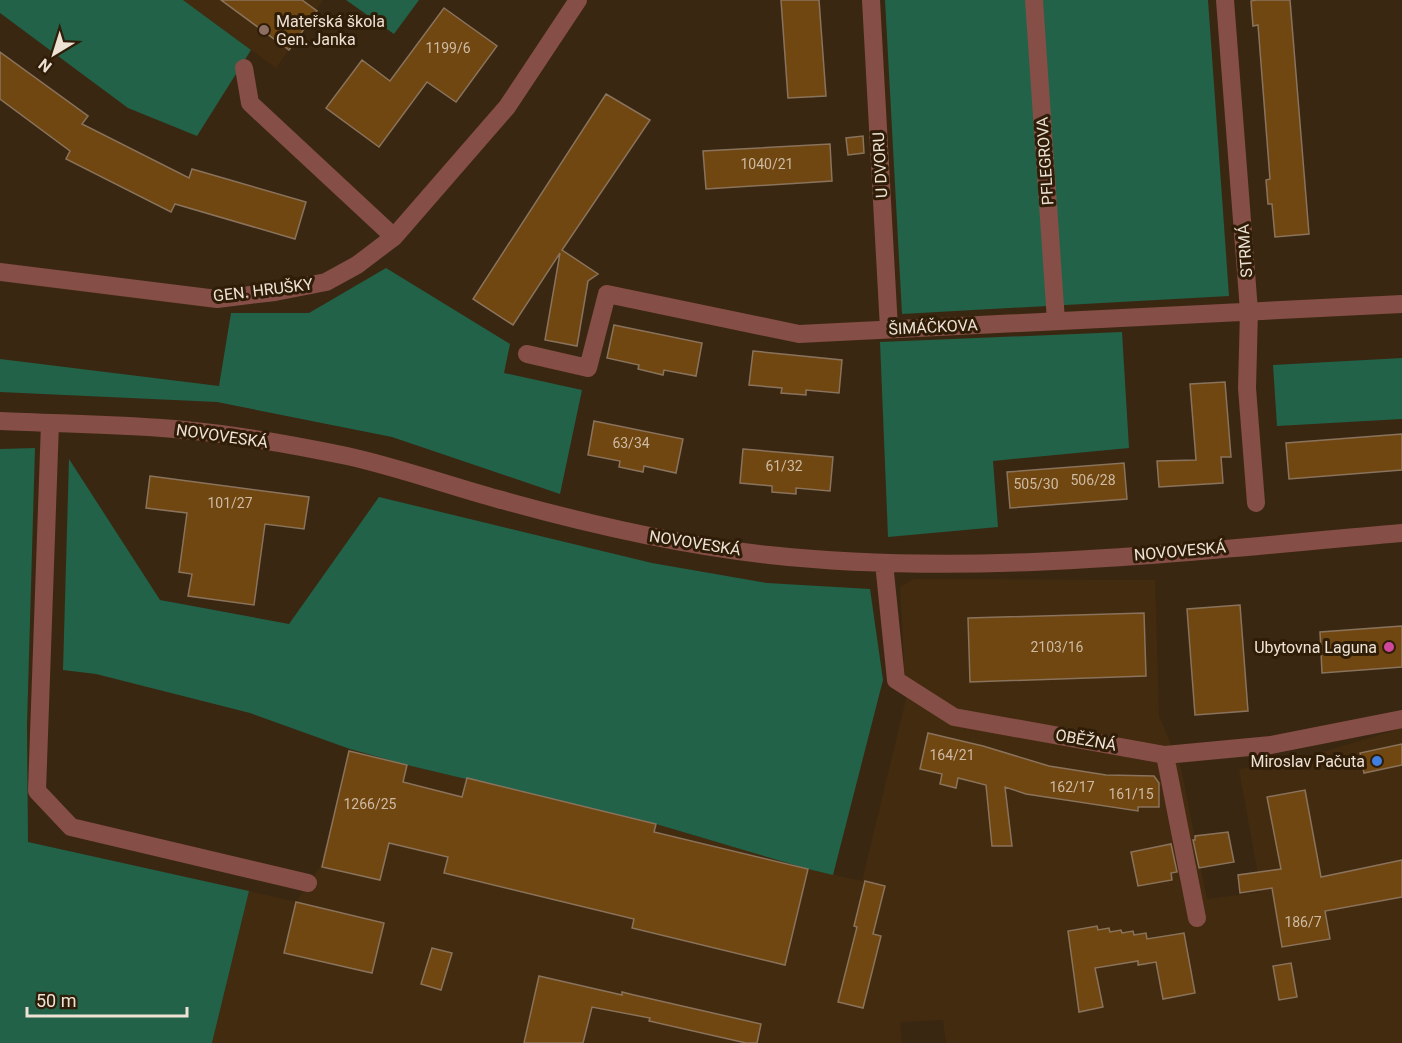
<svg xmlns="http://www.w3.org/2000/svg" width="1402" height="1043" viewBox="0 0 1402 1043" font-family="Roboto,sans-serif">
	<rect width="100%" height="100%" fill="#3a2712"/>
	<!-- built -->
	<path fill="#432b0f" d="M183 0H323L276 68Z
		M914 579 1155 580 1159 716 1181 768 1207 899 1261 892 1239 769 1300 759 1402 728V1043H946L943 1020 900 1022 902 1043H212L249 891 296 902 320 867 350 749 407 765 656 824 808 869 862 881 906 699 900 587Z"/>
	<!-- green -->
	<path fill="#216248" d="M0 0H183L251 50 197 136 128 108 0 13Z
		M346 0H419L394 34Z
		M885 0H1208L1229 296 902 314Z
		M386 268 510 344 504 373 582 390 560 494 392 437 217 402 0 392V359L219 386 231 313H309Z
		M1122 332 1129 448 993 461 998 527 888 537 880 342Z
		M1402 358V419L1277 426 1273 365Z
		M35 448 27 725 28 842 249 891 212 1043H0V449Z
		M69 459 160 600 289 624 379 497 652 563 767 583 870 589 883 680 833 875 808 869 656 824 407 765 350 749 250 713 96 674 63 670Z"/>
	<!-- building -->
	<path fill="#704611" stroke="#8a735c" stroke-width="1.5" d="M221 0H302L317 11 289 50Z
		M781 0H819L826 96 788 98Z
		M1256 0H1290L1309 234 1275 237 1272 204H1268L1266 180 1270 179 1258 25 1253 26 1251 1Z
		M444 8 497 46 456 102 427 82 379 147 326 108 362 60 390 81Z
		M0 52 88 116 82 124 189 178 192 169 306 202 295 239 175 204 171 212 66 159 70 151 0 99Z
		M606 94 650 120 562 250 598 274 588 281 577 346 545 340 560 253 513 325 473 299Z
		M863 136 864 153 848 155 846 138Z
		M830 144 832 181 706 189 703 151Z
		M614 325 702 343 696 376 664 370 663 375 638 369 639 365 607 358Z
		M753 351 842 360 839 393 806 390V395L781 393 782 388 749 385Z
		M1225 382 1231 457H1221L1223 483 1159 487 1157 461 1196 460 1190 384Z
		M594 421 683 439 676 473 644 466 643 472 619 467 620 461 588 455Z
		M1402 434V470L1289 479 1286 443Z
		M743 449 833 457 830 491 796 488V494L772 492V486L740 483Z
		M1124 463 1127 499 1010 508 1007 472Z
		M150 476 309 497 304 529 265 524 254 605 188 596 192 574 179 572 187 513 146 508Z
		M1240 605 1248 711 1195 715 1187 609Z
		M1144 613 1146 676 970 682 968 618Z
		M1402 626V667L1322 673 1320 632Z
		M928 733 983 746 1049 766 1106 775 1154 776 1159 783V807H1138V811L1026 794 1005 787 1012 846H992L986 785 958 778 956 788 940 784 942 774 920 769Z
		M1402 744V765L1364 773 1360 753Z
		M349 751 407 765 403 782 462 797 467 778 656 824 654 832 808 869 785 965 632 928 634 919 444 873 448 857 389 843 380 880 322 867Z
		M1305 790 1321 877 1402 860V897L1325 911 1330 939 1282 947 1272 888 1240 893 1238 875 1281 869 1267 797Z
		M1228 832 1234 862 1199 868 1193 840H1195V836Z
		M1171 844 1177 872 1171 873 1172 880 1138 886 1131 852Z
		M865 881 885 886 873 934 881 936 863 1008 838 1002 857 927 854 926Z
		M296 902 384 923 372 973 284 953Z
		M1097 926 1098 930 1109 928 1110 932 1121 930 1122 933 1133 931 1134 935 1146 933 1147 939 1184 933 1195 993 1163 999 1156 962 1138 965V961L1095 968 1103 1007 1079 1012 1068 931Z
		M432 948 452 953 441 990 421 984Z
		M1291 963 1297 997 1279 1000 1273 966Z
		M539 976 622 995V992L634 995 761 1024 757 1043H746L649 1021 650 1018 592 1007 583 1043H524Z"/>
	<g fill="none" stroke-linecap="round" stroke-linejoin="round">
		<!-- minor -->
		<path stroke="#854e46" stroke-width="18" d="M871 0 889 329
			M1034 0 1056 321
			M1225 0 1249 311 1247 388 1256 503
			M244 68 250 103 394 237
			M0 272 217 299 275 292 326 282 357 265 394 237 507 107 578 0
			M527 354 588 368 607 294 799 334 1402 304
			M0 421C62 424 123 424 185 430 239 435 294 445 347 456 397 467 447 485 498 499 587 524 677 545 769 555 980 578 1192 551 1402 533
			M50 423 37 791 71 827 308 883
			M884 563 896 680 954 717 1165 755 1271 745 1402 719
			M1165 755 1197 918"/>
	</g>
	<!-- markers -->
	<circle fill="#8d6e63" stroke="#2f1d08" stroke-width="2" cx="264" cy="30" r="6"/>
	<circle fill="#d1479c" stroke="#2f1d08" stroke-width="2" cx="1389" cy="647" r="6"/>
	<circle fill="#3f7fe0" stroke="#2f1d08" stroke-width="2" cx="1377" cy="761" r="6"/>
	<g text-anchor="middle" dominant-baseline="central" stroke-width="6" stroke-linejoin="round" paint-order="stroke">
		<!-- number labels -->
		<g font-size="14" fill="#cebba4">
			<text x="448" y="48">1199/6</text>
			<text x="767" y="164">1040/21</text>
			<text x="631" y="443">63/34</text>
			<text x="784" y="466">61/32</text>
			<text x="1093" y="480">506/28</text>
			<text x="1036" y="484">505/30</text>
			<text x="230" y="503">101/27</text>
			<text x="1057" y="647">2103/16</text>
			<text x="952" y="755">164/21</text>
			<text x="1072" y="787">162/17</text>
			<text x="1131" y="794">161/15</text>
			<text x="370" y="804">1266/25</text>
			<text x="1303" y="922">186/7</text>
		</g>
		<!-- poi labels -->
		<g font-size="16" fill="#eee2d5" stroke="#2f1d08" text-anchor="end">
			<text x="276" y="21" text-anchor="start">Mateřská škola<tspan x="276" dy="18">Gen. Janka</tspan></text>
			<text x="1377" y="647">Ubytovna Laguna</text>
			<text x="1365" y="761">Miroslav Pačuta</text>
		</g>
		<!-- street labels -->
		<g font-size="16" fill="#eee2d5" stroke="#2f1d08">
			<text transform="translate(1045 161) rotate(-94)">PFLEGROVA</text>
			<text transform="translate(880 165) rotate(-93)">U DVORU</text>
			<text transform="translate(1245 251) rotate(-94)">STRMÁ</text>
			<text transform="translate(263 290) rotate(-7)">GEN. HRUŠKY</text>
			<text transform="translate(933 327) rotate(-3)">ŠIMÁČKOVA</text>
			<text transform="translate(222 436) rotate(8)">NOVOVESKÁ</text>
			<text transform="translate(695 543) rotate(9)">NOVOVESKÁ</text>
			<text transform="translate(1180 551) rotate(-5)">NOVOVESKÁ</text>
			<text transform="translate(1086 740) rotate(10)">OBĚŽNÁ</text>
		</g>
	</g>
	<!-- north arrow -->
	<g transform="translate(54 54) rotate(218)" stroke="#2f1d08" stroke-width="4.5" paint-order="stroke">
	<path d="M0-4.5L10 22L0 15L-10 22Z" fill="#eee2d5"/>
	<text y="-9" font-size="16" font-weight="bold" text-anchor="middle" fill="#eee2d5">N</text>
	</g>
	<!-- scale -->
	<path d="M27 1007v9h160v-9" fill="none" stroke="#eee2d5" stroke-width="3"/>
	<text x="36" y="1007" font-size="18" fill="#eee2d5" stroke="#2f1d08" stroke-width="4.5" paint-order="stroke">50 m</text>
</svg>
